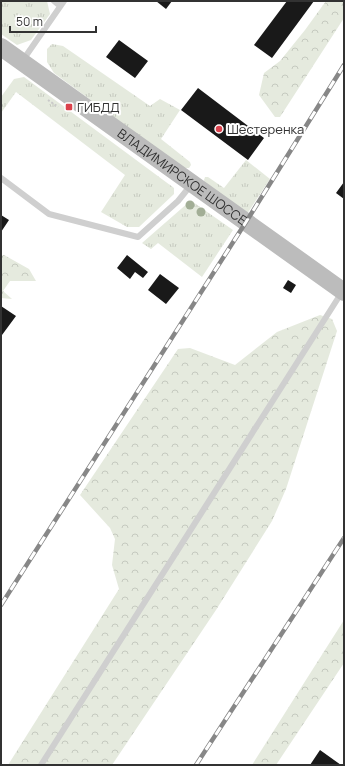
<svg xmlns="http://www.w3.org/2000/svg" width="345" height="766" viewBox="0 0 345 766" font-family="Manrope,sans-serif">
	<defs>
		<pattern id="grass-tufts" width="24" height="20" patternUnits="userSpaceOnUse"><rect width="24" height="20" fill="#e5eade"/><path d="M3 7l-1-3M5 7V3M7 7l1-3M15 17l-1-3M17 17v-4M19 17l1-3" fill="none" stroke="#c5c9bf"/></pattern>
		<pattern id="forest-crowns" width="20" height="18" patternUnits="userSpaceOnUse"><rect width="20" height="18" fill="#e5eade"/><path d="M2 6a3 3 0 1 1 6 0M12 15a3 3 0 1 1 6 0" fill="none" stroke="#c5c9bf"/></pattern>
	</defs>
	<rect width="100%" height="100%" fill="#fff"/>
	<!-- grass -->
	<path fill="url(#grass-tufts)" d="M1 1H47L50 14 31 40 17 45 1 34Z
		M52 44 63 46 150 106 160 99 180 110 161 139 190 162 191 165 189 168H183L54 73 47 62V49Z
		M24 77 174 188V194L139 227H127L101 212 125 175 16 92 1 113V97L14 79Z
		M246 160 270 179 247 214 205 184 204 180 205 177H208L224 188Z
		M189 202H193L233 230 202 277 158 243 151 249 142 243Z"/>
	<!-- forest -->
	<path fill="url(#forest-crowns)" d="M326 1H344V18L280 117H275L259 95 264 73 280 61 305 30Z
		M4 255 29 269 36 281H10L3 291 12 299 1 298V256Z
		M320 315 332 319 337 331 286 489 272 521 216 610 112 765H8L119 589 112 565 115 539 110 528 80 495 178 349 190 348 235 365 277 332Z
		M344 620V663L276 765H252Z"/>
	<!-- building -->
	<path fill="#191919" d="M156 1H172L166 9Z
		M287 1H314L272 58 254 45Z
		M119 40 148 61 135 78 106 57Z
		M198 88 264 138 248 160 181 110Z
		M344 182V199L336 193Z
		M1 215 9 220 1 232Z
		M127 255 148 272 143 278 135 272 130 279 117 268Z
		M160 274 179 288 166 304 148 290Z
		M288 280 296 285 291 293 283 288Z
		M1 306 16 316 2 335H1Z
		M320 750 341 765H310Z"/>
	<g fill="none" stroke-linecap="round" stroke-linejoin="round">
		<!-- path -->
		<path stroke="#c9c9c9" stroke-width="2" stroke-dasharray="2 2" stroke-linecap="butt" d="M48 100 58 107"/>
		<!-- service -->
		<path stroke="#cfcfcf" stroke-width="6" d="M54 1 60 6
			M23 60 64 1
			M1 178 49 214 138 237 178 201 191 185
			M41 765 342 292"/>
		<!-- secondary -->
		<path stroke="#bcbcbc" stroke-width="18" id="s1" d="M1 47 344 292"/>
		<!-- rail casing -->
		<g stroke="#878787" stroke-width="4.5">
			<path id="rail" d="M1 605 246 222 344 65
				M196 765 344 538"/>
		</g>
		<!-- rail -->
		<use href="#rail" stroke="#fff" stroke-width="3" stroke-dasharray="9" stroke-linecap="butt"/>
	</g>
	<!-- trees -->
	<g fill="#a2ae96">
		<circle cx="190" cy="205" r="4.5"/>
		<circle cx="201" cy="212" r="4.5"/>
	</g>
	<!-- markers -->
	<g fill="#db424d" stroke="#fff" stroke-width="1.5">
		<rect x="65" y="103" width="8" height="8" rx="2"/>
		<circle cx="219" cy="129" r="4"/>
	</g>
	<g text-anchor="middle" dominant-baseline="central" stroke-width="4" stroke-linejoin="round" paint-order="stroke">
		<!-- poi labels -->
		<g font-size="13" fill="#323232" stroke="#fff" text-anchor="start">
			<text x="77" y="107">ГИБДД</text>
			<text x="227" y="129">Шестеренка</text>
		</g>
		<!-- street labels -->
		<g font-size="13" fill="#323232" stroke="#fff">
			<text stroke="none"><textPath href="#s1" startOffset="223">ВЛАДИМИРСКОЕ ШОССЕ</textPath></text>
		</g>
	</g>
	<!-- border -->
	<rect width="345" height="766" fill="none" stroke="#323232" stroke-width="4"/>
	<!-- scale -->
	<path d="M10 26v6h86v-6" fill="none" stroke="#323232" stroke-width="2"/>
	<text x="16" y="26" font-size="12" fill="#323232" stroke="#ffffff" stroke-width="3" paint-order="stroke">50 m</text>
</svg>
